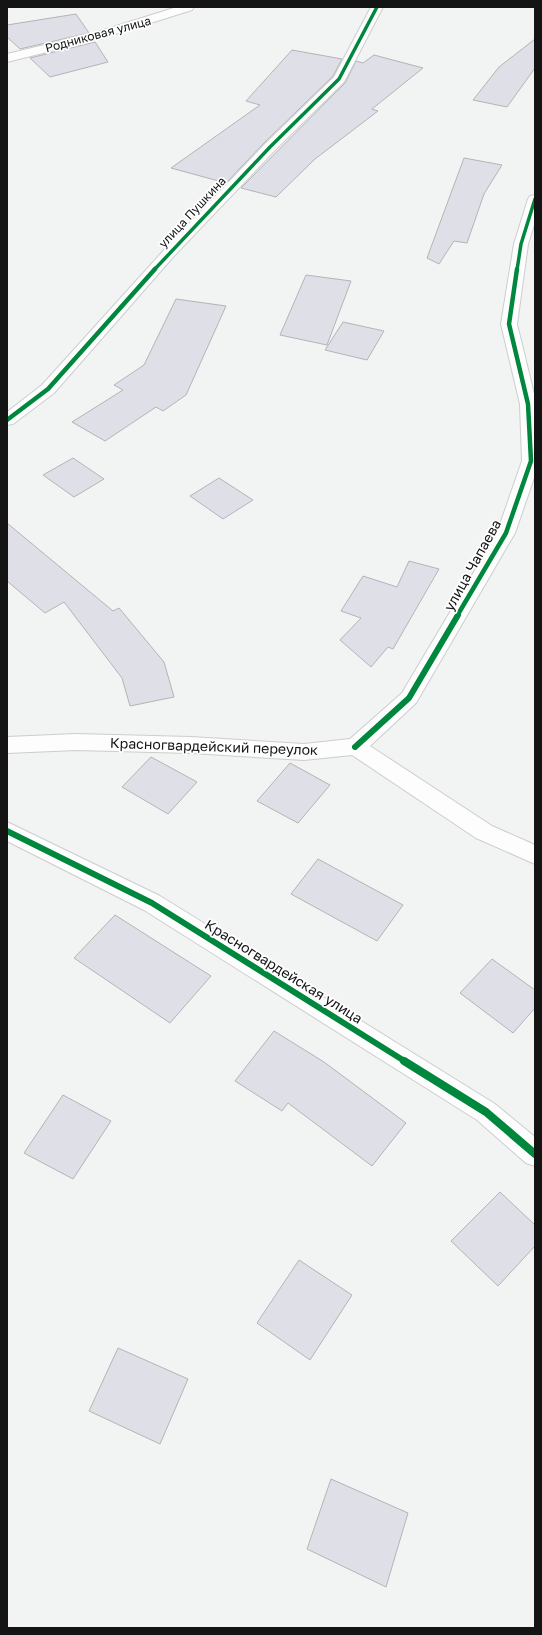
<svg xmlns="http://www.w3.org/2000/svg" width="542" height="1635" viewBox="0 0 542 1635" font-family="'Golos Text',sans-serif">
	<rect width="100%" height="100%" fill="#f2f3f3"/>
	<!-- building -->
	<path fill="#dfdfe8" stroke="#b4b4b5" d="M76 14 89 33 20 49 7 37V25Z
		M535 39V68L507 107 473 100 499 67Z
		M95 42 108 62 50 77 30 58Z
		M292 50 342 59 333 76 264 143 226 183 171 168 260 105 246 101Z
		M374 55 423 68 372 109 378 111 315 159 276 197 241 188 345 83 356 61 363 63Z
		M464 158 502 165 484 194 467 243 454 241 439 264 427 258Z
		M306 275 351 281 327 345 280 335Z
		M176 299 226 306 186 395 163 411 156 407 105 441 72 422 123 390 114 385 144 365Z
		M343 322 384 331 367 360 325 350Z
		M73 458 104 479 74 497 43 475Z
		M219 478 253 500 223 519 190 496Z
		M7 523 113 611 119 608 164 662 174 697 130 706 122 678 64 602 45 613 7 581Z
		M409 561 439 569 393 649 388 647 371 667 340 640 361 618 341 611 363 576 397 587Z
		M151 757 197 782 168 814 122 787Z
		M290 763 330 785 298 823 257 801Z
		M318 859 403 905 377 941 291 894Z
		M115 915 211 976 170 1023 74 958Z
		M492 959 535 990V1008L513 1033 460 993Z
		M274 1031 324 1062 406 1123 372 1166 288 1103 282 1111 235 1081Z
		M63 1095 111 1121 73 1179 24 1153Z
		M500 1192 535 1225V1246L498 1286 451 1241Z
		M299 1260 352 1295 310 1360 257 1323Z
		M118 1348 188 1379 160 1444 89 1411Z
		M331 1479 408 1513 386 1587 307 1549Z"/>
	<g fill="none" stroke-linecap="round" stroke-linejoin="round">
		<!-- minor casing -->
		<g stroke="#cdcdcd" stroke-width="2">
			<path id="minor" d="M177 7H194L192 10 103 38 7 62V54L94 33Z
				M371 7H383L344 82 275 150 174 256 54 393 13 424 7 425V412L42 385 164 250 265 144 334 77Z
				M535 195V222L528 244 517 324 535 398V475L515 533 416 703 370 746 492 826 535 845V864L476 838 352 755 304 760 191 753 76 750 7 753V737L76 734 191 737 304 744 350 739 402 693 497 533 522 461 520 404 501 324 514 244 528 199 530 196Z
				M7 822 160 896 495 1104 535 1137V1166L526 1163 477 1120 144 910 7 841Z"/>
		</g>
		<!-- minor -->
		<use href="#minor" fill="#fdfdfd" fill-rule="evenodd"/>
		<!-- cycleway-far3 casing -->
		<g stroke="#fff" stroke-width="5">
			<path id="cycleway-far3" d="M154 270 270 147 339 79 377 7
				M517 270 521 244 535 199"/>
		</g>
		<!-- cycleway-far2 casing -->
		<g stroke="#fff" stroke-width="6">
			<path id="cycleway-far2" d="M7 420 48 389 155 269
				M457 616 506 533 531 461 528 404 509 324 517 269"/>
		</g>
		<!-- cycleway-far1 casing -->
		<g stroke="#fff" stroke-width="8">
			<path id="cycleway-far1" d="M355 747 409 698 458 615
				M7 831 152 903 406 1062"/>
		</g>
		<!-- cycleway casing -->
		<g stroke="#fff" stroke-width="10">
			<path id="cycleway" d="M404 1061 486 1112 535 1154"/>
		</g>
		<!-- cycleway-far3 -->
		<use href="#cycleway-far3" stroke="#00873e" stroke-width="3.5"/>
		<!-- cycleway-far2 -->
		<use href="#cycleway-far2" stroke="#00873e" stroke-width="4.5"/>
		<!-- cycleway-far1 -->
		<use href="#cycleway-far1" stroke="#00873e" stroke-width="6"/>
		<!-- cycleway -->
		<use href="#cycleway" stroke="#00873e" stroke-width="8"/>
	</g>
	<g text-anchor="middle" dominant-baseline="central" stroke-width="3.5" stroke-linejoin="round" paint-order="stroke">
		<!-- far-street labels -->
		<g font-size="12" fill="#141414" stroke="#fff">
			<text transform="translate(98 34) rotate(-15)">Родниковая улица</text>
			<text transform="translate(192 212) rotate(-47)">улица Пушкина</text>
		</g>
		<!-- street labels -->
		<g font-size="14" fill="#141414" stroke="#fff">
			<text transform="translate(472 565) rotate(-61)">улица Чапаева</text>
			<text transform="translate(214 746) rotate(2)">Красногвардейский переулок</text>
			<text transform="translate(284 971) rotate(32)">Красногвардейская улица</text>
		</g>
	</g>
	<!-- border -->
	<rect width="542" height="1635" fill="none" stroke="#141414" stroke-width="16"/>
</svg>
